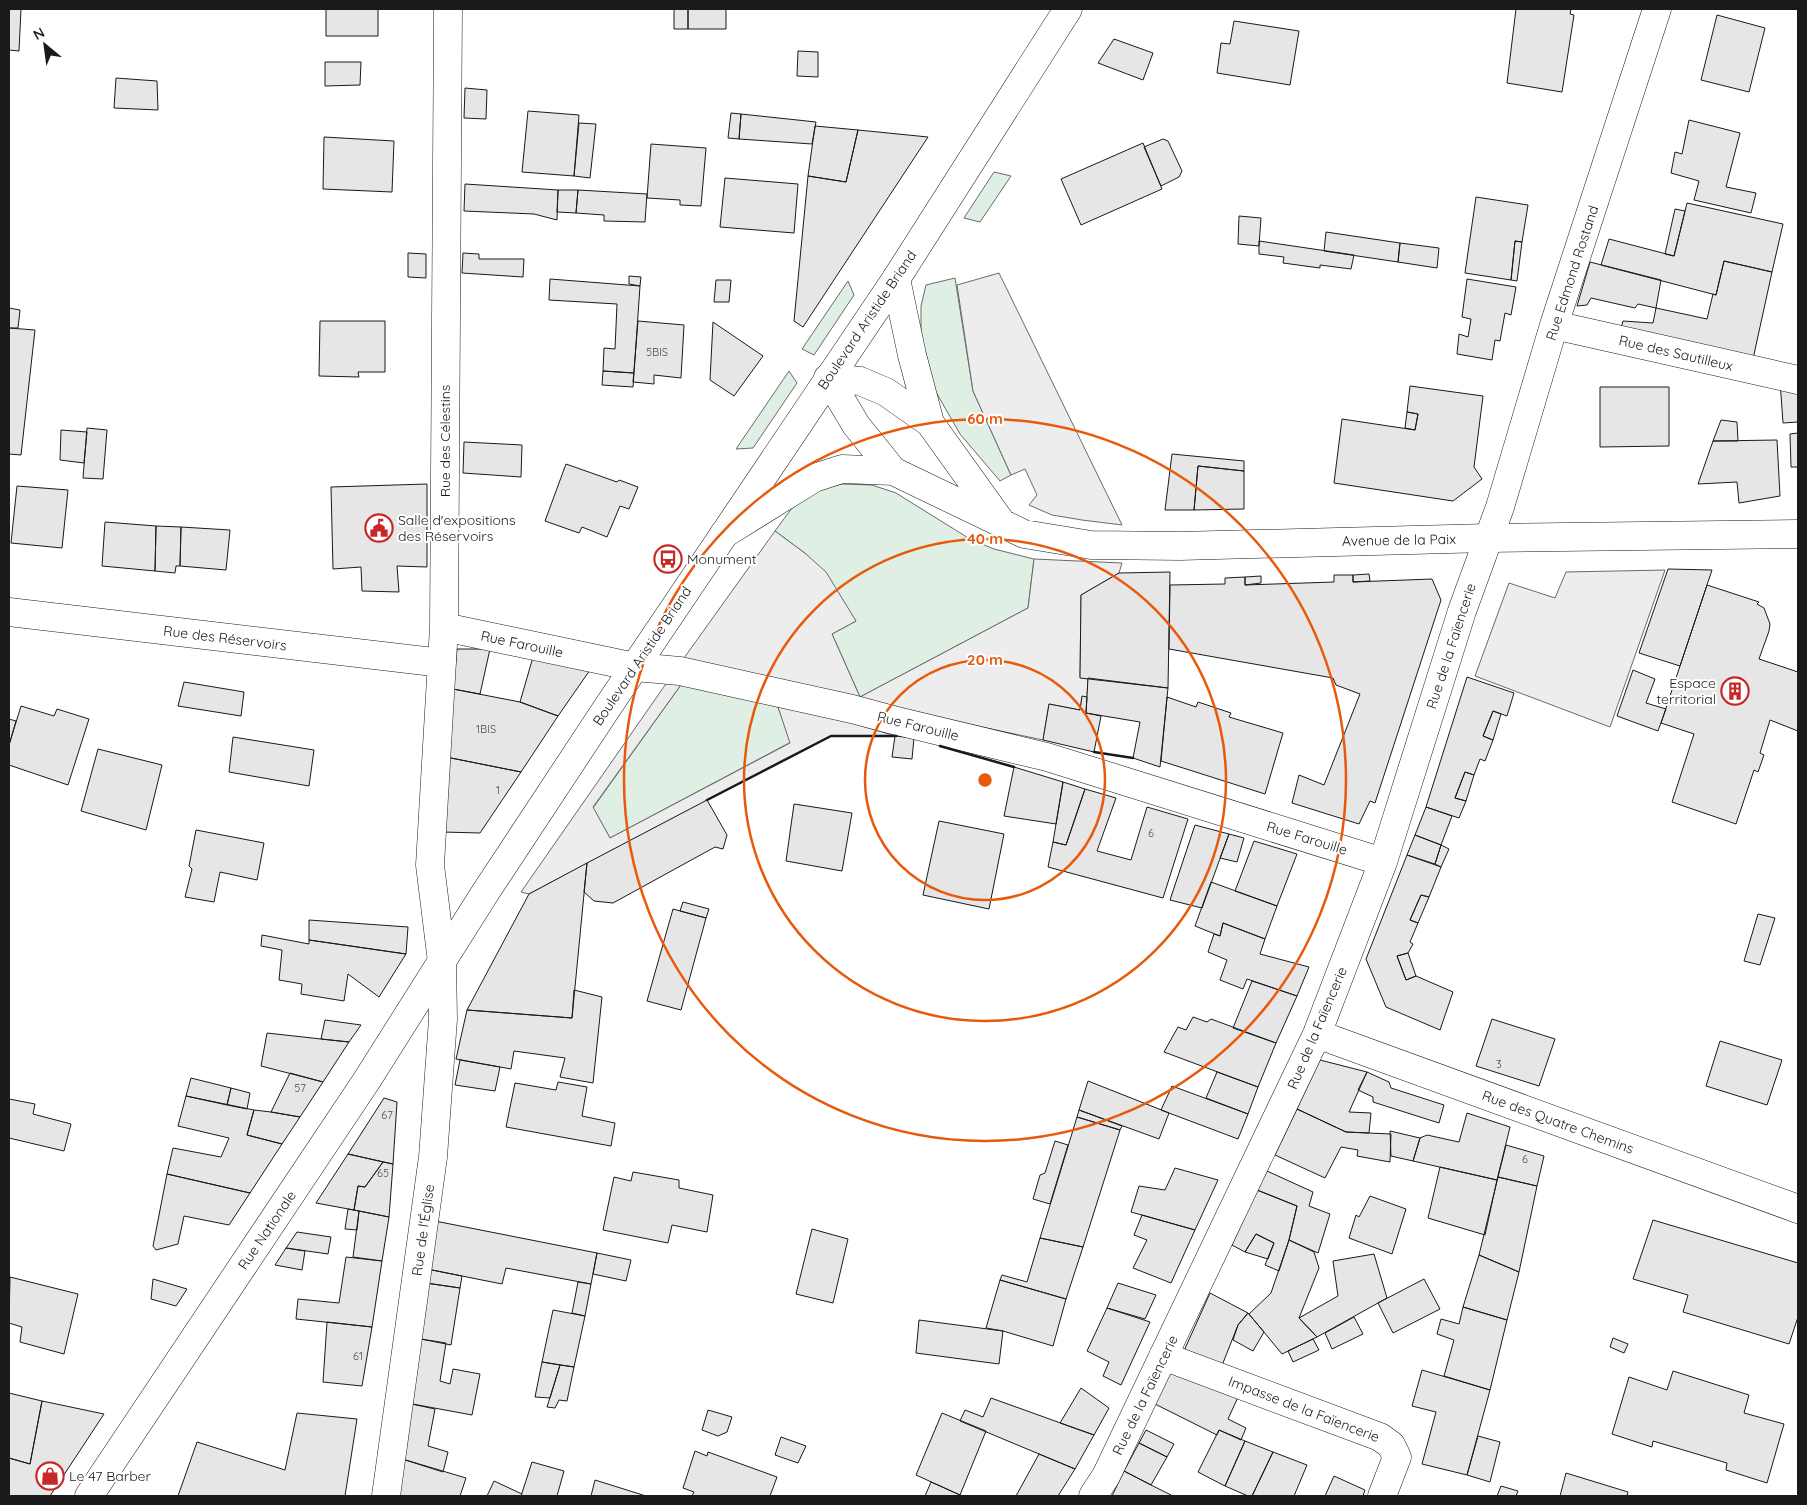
<svg xmlns="http://www.w3.org/2000/svg" width="1807" height="1505" viewBox="0 0 1807 1505" font-family="Quicksand,sans-serif">
	<rect width="100%" height="100%" fill="#fff"/>
	<!-- green -->
	<path fill="#e0efe3" stroke="#6a6a6a" d="M994 172 1011 176 980 222 964 218Z
		M955 278 973 391 1011 475 1000 481 960 434 933 387 921 338V306L926 285Z
		M848 281 854 295 814 355 802 349Z
		M789 371 797 383 753 448 736 449Z
		M842 484 872 485 896 493 970 539 994 549 1034 559 1028 608 860 697 832 634 856 621 806 554 775 531 792 508 815 491Z
		M683 682 778 707 791 742 610 838 593 808Z"/>
	<!-- parking -->
	<path fill="#ededed" stroke="#6a6a6a" d="M999 273 1122 525 1082 520 1052 515 1029 505 1037 495 1025 469 1011 475 973 391 957 285Z
		M775 531 806 554 826 572 856 621 832 634 860 697 1028 608 1034 559 1122 563 1119 573 1081 595 1080 677 1088 678 1087 697H1082L1080 710 1049 704 1043 740 920 714 684 658Z
		M1665 570 1610 727 1475 676 1509 583 1555 598 1566 572Z
		M670 678 683 682 593 807 610 838 790 743 778 707 827 715 895 736H830L529 894 521 892Z"/>
	<!-- building -->
	<path fill="#e6e6e6" stroke="#1a1a1a" d="M9 9H21L19 51 9 50Z
		M326 9H378V36H326Z
		M674 9H688V29H674Z
		M688 9H726V29H688Z
		M1516 9H1571L1570 14 1574 15 1562 92 1507 83Z
		M1717 15 1765 28 1749 92 1701 80Z
		M1234 21 1299 31 1290 85 1217 73 1221 43 1230 44Z
		M1114 39 1153 53 1143 80 1098 63Z
		M798 51 818 52V77L797 76Z
		M325 62H361L360 85 325 86Z
		M116 78 157 81 158 110 114 108Z
		M465 88 487 90 486 119 464 118Z
		M528 111 579 115 574 176 522 172Z
		M731 113 741 114 739 139 728 138Z
		M741 114 816 122 812 144 739 139Z
		M1689 120 1740 133 1726 187 1756 193 1751 213 1694 200 1699 181 1671 173 1675 152 1682 154Z
		M579 123 596 124 590 178 574 176Z
		M815 126 858 130 846 182 808 176Z
		M858 130 928 137 803 327 794 321 808 176 846 182Z
		M324 137 394 141 392 192 323 189Z
		M1163 139 1168 141 1182 171 1179 177 1161 186 1144 147Z
		M1143 143 1162 189 1081 225 1061 179Z
		M651 144 706 148 701 206 680 205V200L647 198Z
		M725 178 798 184 794 233 720 227Z
		M465 184 558 190 557 220 534 214 464 211Z
		M558 190H578L576 213 557 212Z
		M578 190 647 194 645 222 604 221V215L576 213Z
		M1476 197 1528 205 1522 242 1515 241 1511 280 1465 273Z
		M1687 203 1783 224 1772 272 1724 261 1716 295 1601 265 1609 239 1674 256Z
		M1675 209 1685 211 1674 256 1665 254Z
		M1239 216 1261 218 1259 246 1238 244Z
		M1326 232 1400 243 1398 262 1324 251Z
		M1259 241 1354 255 1351 269 1320 265V268L1283 263 1284 257 1259 254Z
		M1515 241 1522 242 1517 281 1511 280Z
		M1400 243 1439 248 1437 268 1398 262Z
		M408 253 426 254V278L408 277Z
		M463 253 479 254V259H524L523 277 462 273Z
		M1724 261 1772 272 1753 359 1621 328 1623 321 1653 323 1656 308 1707 319 1713 294 1716 295Z
		M1590 262 1661 280 1656 308 1638 304 1635 308 1591 298 1587 305 1577 306Z
		M629 276 641 277 640 286 629 284Z
		M550 279 640 286 634 373 603 371 604 348 615 349 617 304 549 300Z
		M1467 279 1516 287 1511 315 1505 313 1500 341 1495 340 1492 360 1457 354 1459 334 1468 337 1471 319 1462 317Z
		M716 280H731L729 302H714Z
		M9 308 20 310 18 328H9Z
		M320 321H385V372H358L359 377 319 376Z
		M638 321 684 325 681 378 654 375V384L633 382Z
		M713 322 763 356 734 396 710 380Z
		M9 328 35 330 21 455 9 454Z
		M603 371 634 373 633 387 602 385Z
		M1780 381 1798 386V422L1783 423Z
		M1410 386 1483 396 1474 467 1482 479 1453 501 1334 483 1342 419 1415 430 1418 414 1407 412Z
		M1600 387H1669V446L1600 447Z
		M1407 412 1418 414 1415 430 1405 428Z
		M1721 420 1737 422 1738 441H1713Z
		M87 428 107 430 103 479 83 478Z
		M61 430 87 432 84 463 60 460Z
		M1798 433V467H1791L1790 434Z
		M1777 440 1780 496 1739 503 1737 482 1698 484 1713 441Z
		M464 442 522 445 521 477 463 473Z
		M1172 454 1244 461V471L1198 466 1194 510H1165Z
		M566 464 617 482 619 480 638 487 629 509 620 506 607 537 582 527 579 533 545 521Z
		M1198 466 1244 471V509L1194 510Z
		M427 484V567L397 566 399 592 362 591 361 567 333 569 331 487Z
		M17 486 68 490 62 548 11 543Z
		M105 522 156 526 155 571 102 566Z
		M156 526 181 527 180 566H176L175 573 155 571Z
		M181 527 230 530 226 570 180 566Z
		M1668 569 1712 570 1680 666 1639 653Z
		M1170 572 1168 688 1080 678 1081 595 1119 573Z
		M1369 574 1370 581 1353 582V575Z
		M1334 575H1353V582L1432 579 1441 600 1375 803 1370 801 1359 824 1292 803 1299 775 1324 785 1360 694 1336 685 1333 678 1169 649 1170 585 1225 584V578L1245 577V585L1334 582Z
		M1261 576V583L1245 585V577Z
		M1707 585 1759 602 1757 604 1764 608 1770 624 1769 631 1759 659 1798 672V731L1770 720 1760 753 1764 755 1758 772 1754 770 1736 824 1672 802 1694 734 1661 723Z
		M457 649H490L480 694 453 689Z
		M533 657 590 670 558 716 520 702Z
		M1633 670 1655 679 1646 703 1666 709 1658 731 1617 716Z
		M1467 677 1514 693 1507 716 1493 711 1483 736 1493 740 1485 761 1480 759 1474 775 1465 772 1455 798 1466 801 1459 818 1426 807Z
		M1088 678 1168 688 1160 767 1133 758 1140 722 1086 713Z
		M184 682 244 692 241 716 178 706Z
		M453 689 520 702 558 716 521 772 446 757Z
		M1082 696 1087 697 1086 713 1101 716 1094 752 1043 740 1049 704 1080 710Z
		M1167 697 1196 707 1198 702 1231 713 1229 717 1283 733 1265 794 1161 761Z
		M21 706 54 716 57 709 89 719 68 785 9 765V745Z
		M1493 711 1501 714 1493 740 1483 736Z
		M9 719 16 721 9 745Z
		M895 736 914 738 912 759 892 757Z
		M233 737 314 750 309 786 229 772Z
		M98 749 162 765 146 830 81 811Z
		M446 757 521 772 480 833 442 832Z
		M1014 767 1063 782 1056 824 1004 816Z
		M1465 772 1474 775 1466 801 1455 798Z
		M1063 782 1085 789 1066 845 1053 842Z
		M1085 789 1116 798 1097 851 1131 860 1147 807 1188 819 1163 898 1048 867 1053 842 1066 845Z
		M707 800 727 835 723 849 715 847 613 903 594 901 584 892 587 863Z
		M794 804 852 813 842 871 786 861Z
		M1426 807 1452 816 1441 845 1415 835Z
		M939 821 1004 834 989 909 923 895Z
		M1195 825 1229 834 1202 908 1170 900Z
		M196 830 264 843 257 880 220 872 214 902 185 897 192 869 189 866Z
		M1229 834 1244 838 1237 862 1220 858Z
		M1415 835 1441 845 1435 864 1407 855Z
		M1254 841 1297 854 1277 906 1235 891Z
		M1441 845 1449 849 1441 867 1435 864Z
		M1407 855 1441 867 1429 897 1421 895 1410 920 1418 923 1410 942 1413 944 1408 953 1397 956 1406 980 1416 976 1453 992 1440 1030 1386 1007 1366 959Z
		M587 863 572 1018 467 1010 529 894Z
		M1211 882 1277 906 1265 939 1223 923 1220 936 1195 926Z
		M1421 895 1429 897 1418 923 1410 920Z
		M683 902 709 909 706 918 680 911Z
		M673 909 706 918 681 1010 647 1001Z
		M1758 914 1775 918 1760 965 1744 961Z
		M309 920 408 927 406 954 309 940Z
		M1223 923 1265 939 1260 954 1309 967 1297 996 1247 979 1243 989 1220 980 1227 960 1208 952 1214 934 1220 936Z
		M262 935 309 944V940L406 954 379 997 348 974 344 1001 301 994 302 984 279 980 282 950 261 946Z
		M1408 953 1416 976 1406 980 1397 956Z
		M1252 981 1297 996 1276 1043 1233 1028Z
		M574 990 602 997 593 1083 560 1077 565 1058 514 1051 511 1069 456 1059 467 1010 572 1018Z
		M1193 1017 1207 1022 1211 1019 1276 1043 1258 1087 1164 1052 1178 1027 1186 1030Z
		M1492 1019 1555 1039 1539 1086 1476 1066Z
		M325 1020 361 1025 349 1042 321 1039Z
		M267 1033 321 1039 349 1042 323 1082 261 1066Z
		M1720 1041 1782 1060 1767 1105 1706 1086Z
		M460 1060 500 1067 495 1091 455 1085Z
		M1320 1060 1367 1072 1349 1112 1371 1113 1369 1133 1346 1132 1297 1109Z
		M1217 1072 1258 1087 1248 1114 1206 1098Z
		M1367 1072 1389 1082 1391 1088 1444 1105 1439 1123 1373 1102V1097L1358 1090Z
		M290 1073 323 1082 300 1117 271 1112Z
		M191 1078 231 1088 227 1105 186 1096Z
		M1088 1081 1169 1113 1159 1139 1079 1110Z
		M558 1082 587 1087 582 1116 615 1123 611 1146 506 1127 515 1083 556 1090Z
		M1172 1086 1248 1114 1238 1139 1161 1110Z
		M231 1088 250 1093 247 1109 227 1105Z
		M186 1096 254 1110 247 1135 282 1144 250 1193 167 1174 173 1148 221 1157 229 1138 178 1126Z
		M384 1098 397 1102 393 1164 348 1154Z
		M9 1099 35 1104 33 1114 71 1124 64 1151 9 1138Z
		M1297 1109 1346 1132 1391 1134 1390 1162 1357 1156 1358 1150 1341 1147 1325 1178 1275 1155Z
		M254 1110 271 1112 300 1117 282 1144 247 1135Z
		M1079 1110 1122 1126 1120 1130 1077 1117Z
		M1467 1113 1510 1127 1497 1180 1413 1161 1420 1138 1427 1135 1459 1142Z
		M1077 1117 1120 1130 1083 1247 1040 1238Z
		M1390 1131 1420 1138 1413 1161 1391 1156Z
		M1055 1141 1068 1145 1050 1204 1033 1199 1040 1175 1045 1173Z
		M1506 1145 1544 1156 1537 1186 1498 1177Z
		M348 1154 383 1162 365 1187 358 1186 354 1210 316 1203Z
		M383 1162 393 1164 389 1217 354 1210 358 1186 365 1187Z
		M1440 1167 1497 1180 1485 1235 1428 1218Z
		M1175 1168 1218 1180 1195 1230 1131 1212 1139 1186 1165 1190Z
		M1267 1171 1313 1192 1309 1206 1330 1214 1318 1253 1289 1240 1297 1206 1257 1190Z
		M633 1172 679 1180V1188L713 1195 707 1232 672 1225 668 1243 603 1230 614 1177 631 1181Z
		M167 1174 250 1193 229 1225 184 1216 178 1244 156 1250 153 1246Z
		M1498 1177 1537 1186 1519 1272 1479 1255Z
		M1257 1190 1297 1206 1289 1240 1279 1271 1265 1265 1274 1243 1256 1234 1245 1252 1232 1245Z
		M1370 1196 1406 1209 1392 1254 1349 1238 1356 1215 1359 1217Z
		M348 1209 359 1211 357 1230 345 1229Z
		M359 1211 389 1217 382 1261 353 1257Z
		M1142 1215 1195 1230 1171 1283 1133 1268 1147 1240 1134 1235Z
		M1653 1220 1798 1263V1317L1789 1344 1683 1312 1688 1295 1633 1279Z
		M435 1221 597 1253 591 1284 506 1268 502 1284 427 1269Z
		M812 1229 848 1239 833 1303 796 1294Z
		M297 1232 331 1237 328 1254 286 1248Z
		M1256 1234 1274 1243 1268 1259 1245 1252Z
		M1040 1238 1083 1247 1066 1299 1000 1280 1002 1275 1027 1282Z
		M1289 1240 1314 1252 1319 1268 1299 1318 1317 1337 1282 1354 1249 1314 1271 1293Z
		M286 1248 305 1251 302 1270 275 1265Z
		M597 1253 631 1260 626 1281 593 1274Z
		M1374 1254 1387 1298 1317 1337 1299 1318 1338 1296 1333 1261Z
		M1479 1255 1519 1272 1507 1320 1463 1307Z
		M346 1257 382 1261 372 1327 296 1319 298 1299 339 1303Z
		M427 1269 462 1276 460 1288 426 1283Z
		M10 1277 78 1294 64 1354 20 1342 22 1327 9 1323Z
		M153 1279 187 1289 176 1306 151 1299Z
		M1424 1279 1440 1309 1393 1333 1378 1303Z
		M1000 1280 1066 1299 1053 1346 1003 1331 986 1328Z
		M578 1282 591 1284 585 1316 572 1313Z
		M426 1283 460 1288 451 1345 421 1339Z
		M1118 1283 1156 1295 1145 1319 1107 1308Z
		M1210 1293 1248 1313 1238 1325 1221 1368 1183 1353Z
		M1463 1307 1507 1320 1490 1390 1444 1376 1454 1340 1437 1334 1441 1319 1459 1324Z
		M1107 1308 1150 1322 1121 1385 1103 1376 1109 1362 1087 1351Z
		M553 1310 585 1316 574 1367 542 1362Z
		M1248 1313 1264 1332 1253 1351 1233 1340 1238 1325Z
		M1354 1317 1363 1334 1332 1349 1325 1333Z
		M919 1320 1003 1331 999 1364 916 1353Z
		M327 1322 372 1327 362 1386 323 1382Z
		M1613 1338 1628 1344 1624 1353 1610 1347Z
		M421 1339 446 1343 440 1381 450 1384 453 1369 480 1374 472 1415 407 1403Z
		M1313 1339 1319 1350 1293 1362 1288 1351Z
		M542 1362 560 1365 550 1398 535 1397Z
		M560 1365 574 1367 567 1401 559 1400 555 1408 547 1407Z
		M1173 1365 1239 1395 1228 1419 1246 1428 1241 1440 1219 1430 1217 1435 1153 1403Z
		M1422 1370 1490 1390 1467 1475 1422 1464 1436 1412 1412 1406Z
		M1673 1371 1749 1395 1744 1413 1784 1424 1767 1483 1726 1470 1727 1463 1653 1441 1652 1447 1612 1434 1629 1377 1667 1390Z
		M1081 1388 1109 1408 1094 1435 1060 1423Z
		M9 1393 42 1401 30 1464 9 1458Z
		M991 1398 1094 1435 1075 1469 960 1421 965 1410 983 1417Z
		M42 1401 104 1414 50 1496H9V1458L30 1464Z
		M407 1403 435 1409 428 1446 448 1452 443 1472 399 1458Z
		M708 1410 732 1417 727 1432 718 1436 702 1430Z
		M297 1413 357 1419 345 1496H178L197 1442 285 1470Z
		M942 1413 986 1431 960 1495 916 1475Z
		M1146 1430 1174 1444 1167 1457 1139 1443Z
		M1219 1430 1245 1441 1225 1486 1198 1472Z
		M1478 1436 1500 1442 1490 1482 1467 1475Z
		M781 1437 806 1446 798 1463 775 1455Z
		M1245 1441 1273 1452 1252 1496H1248L1225 1486Z
		M1139 1443 1167 1457 1151 1485 1124 1471Z
		M695 1451 707 1456 708 1452 777 1477 770 1496H692L694 1492 683 1488Z
		M1273 1452 1307 1465 1294 1496H1252Z
		M1039 1454 1075 1469 1058 1496H1016Z
		M399 1458 466 1478 460 1496H391Z
		M532 1462 564 1471 557 1496H521Z
		M1124 1471 1151 1485 1173 1496H1112Z
		M1566 1473 1628 1492 1627 1496H1560Z
		M1334 1476 1365 1490 1363 1496H1325Z
		M595 1480 646 1496H591Z
		M494 1481 522 1494 521 1496H487Z
		M931 1482 960 1495 964 1496H925Z
		M1501 1486 1518 1491 1516 1496H1497Z"/>
	<g fill="none" stroke-linecap="round" stroke-linejoin="round">
		<!-- minor casing -->
		<g stroke="#1a1a1a" stroke-width="29">
			<path id="minor" d="M1554 325 1798 380
				M9 612 442 663
				M444 627 635 667 680 671 852 709 893 720 1047 757 1383 862
				M1317 1034 1798 1209
				M1163 1356 1380 1437 1391 1445 1397 1457 1382 1496
				M386 1496 433 1157 443 1019 442 962 430 865 444 627 448 9
				M1093 1496 1106 1476 1317 1034 1383 862 1462 611 1500 507 1554 325 1657 9"/>
		</g>
		<!-- tertiary casing -->
		<g stroke="#1a1a1a" stroke-width="29">
			<path id="tertiary" d="M896 279 912 355 930 423
				M828 378 860 381 886 392 930 423 1001 522
				M828 378 856 425 893 471
				M724 534 814 478 842 469 893 471 1024 534 1091 545 1180 546 1488 538 1798 534"/>
		</g>
		<!-- secondary casing -->
		<g stroke="#1a1a1a" stroke-width="29">
			<path id="secondary" d="M89 1496 367 1080 485 893 605 711 896 279 1068 9"/>
		</g>
		<!-- minor -->
		<use href="#minor" stroke="#fff" stroke-width="28"/>
		<!-- tertiary -->
		<use href="#tertiary" stroke="#fff" stroke-width="28"/>
		<!-- secondary -->
		<use href="#secondary" stroke="#fff" stroke-width="28"/>
		<!-- wall -->
		<path stroke="#1a1a1a" stroke-width="2.5" d="M940 746 1014 767
			M1094 752 1133 758
			M707 800 831 736H896"/>
	</g>
	<!-- distance rings -->
	<g fill="none" stroke="#e8590c" stroke-width="2.5">
		<circle cx="985" cy="780" r="120"/>
		<circle cx="985" cy="780" r="241"/>
		<circle cx="985" cy="780" r="361"/>
	</g>
	<!-- icons -->
	<defs>
		<g id="civic-ring" transform="scale(1.4375)"><circle r="9.5" fill="#fff" stroke="#c62828" stroke-width="1.5"/><path d="M-.6-6.5H3V-4.5H.6V-3L4-1V1h2V6H-6V1h2V-1L-.6-3ZM-1.2 2.5V6h2.4V2.5Z" fill="#c62828"/></g>
		<g id="bus-ring" transform="scale(1.4375)"><circle r="9.5" fill="#fff" stroke="#c62828" stroke-width="1.5"/><path d="M-5-6H5V4H4V6H2V4H-2V6H-4V4H-5ZM-3.5-4V0h7V-4ZM-3.5 1.2v1.5H-2V1.2ZM2 1.2v1.5H3.5V1.2Z" fill="#c62828"/></g>
		<g id="building-ring" transform="scale(1.4375)"><circle r="9.5" fill="#fff" stroke="#c62828" stroke-width="1.5"/><path d="M-4-6H4V6H1V3H-1V6H-4ZM-2.5-4.3h1.7v1.8h-1.7ZM.8-4.3h1.7v1.8H.8ZM-2.5-1h1.7V.8h-1.7ZM.8-1h1.7V.8H.8Z" fill="#c62828"/></g>
		<g id="shop-ring" transform="scale(1.4375)"><circle r="9.5" fill="#fff" stroke="#c62828" stroke-width="1.5"/><path d="M-5-2.5h2.3a2.7 3.5 0 0 1 5.4 0H5L5.5 6h-11ZM-1.5-2.5h3a1.5 2.3 0 0 0-3 0Z" fill="#c62828"/></g>
	</defs>
	<g fill-rule="evenodd">
		<use href="#civic-ring" x="379" y="528"/>
		<use href="#bus-ring" x="668" y="559"/>
		<use href="#building-ring" x="1735" y="691"/>
		<use href="#shop-ring" x="50" y="1476"/>
	</g>
	<g text-anchor="middle" dominant-baseline="central" stroke-width="4" stroke-linejoin="round" paint-order="stroke">
		<!-- number labels -->
		<g font-size="11" fill="#4d4d4d">
			<text x="657" y="352">5BIS</text>
			<text x="486" y="729">1BIS</text>
			<text x="498" y="790">1</text>
			<text x="1151" y="833">6</text>
			<text x="1499" y="1064">3</text>
			<text x="300" y="1088">57</text>
			<text x="387" y="1115">67</text>
			<text x="1525" y="1159">6</text>
			<text x="383" y="1173">65</text>
			<text x="358" y="1356">61</text>
		</g>
		<!-- street labels -->
		<g font-size="14" fill="#1a1a1a" stroke="#fff">
			<text transform="translate(1572 273) rotate(-72)">Rue Edmond Rostand</text>
			<text transform="translate(867 320) rotate(-56)">Boulevard Aristide Briand</text>
			<text transform="translate(1676 353) rotate(13)">Rue des Sautilleux</text>
			<text transform="translate(445 441) rotate(-90)">Rue des Célestins</text>
			<text transform="translate(1399 540) rotate(-1)">Avenue de la Paix</text>
			<text transform="translate(225 638) rotate(7)">Rue des Réservoirs</text>
			<text transform="translate(522 644) rotate(12)">Rue Farouille</text>
			<text transform="translate(1451 646) rotate(-72)">Rue de la Faïencerie</text>
			<text transform="translate(642 656) rotate(-56)">Boulevard Aristide Briand</text>
			<text transform="translate(918 726) rotate(14)">Rue Farouille</text>
			<text transform="translate(1307 838) rotate(17)">Rue Farouille</text>
			<text transform="translate(1317 1028) rotate(-67)">Rue de la Faïencerie</text>
			<text transform="translate(1558 1122) rotate(20)">Rue des Quatre Chemins</text>
			<text transform="translate(267 1230) rotate(-56)">Rue Nationale</text>
			<text transform="translate(423 1230) rotate(-82)">Rue de l'Église</text>
			<text transform="translate(1145 1395) rotate(-64)">Rue de la Faïencerie</text>
			<text transform="translate(1304 1409) rotate(21)">Impasse de la Faïencerie</text>
		</g>
		<!-- poi labels -->
		<g font-size="14" fill="#1a1a1a" stroke="#fff" text-anchor="start">
			<text x="398" y="520">Salle d'expositions<tspan x="398" dy="16">des Réservoirs</tspan></text>
			<text x="687" y="559">Monument</text>
			<text x="1716" y="683" text-anchor="end">Espace<tspan x="1716" dy="16">territorial</tspan></text>
			<text x="69" y="1476">Le 47 Barber</text>
		</g>
	</g>
	<circle cx="985" cy="780" r="8" fill="#e8590c" stroke="#fff" stroke-width="2.5"/>
	<g font-size="15" text-anchor="middle" font-weight="bold" fill="#e8590c" stroke="#fff" stroke-width="4" stroke-linejoin="round" paint-order="stroke">
		<text x="985" y="424">60 m</text>
		<text x="985" y="544">40 m</text>
		<text x="985" y="665">20 m</text>
	</g>
	<!-- border -->
	<rect width="1807" height="1505" fill="none" stroke="#1a1a1a" stroke-width="20"/>
	<!-- north arrow -->
	<g transform="translate(45 45) rotate(331)" stroke="#ffffff" stroke-width="4" paint-order="stroke">
	<path d="M0-4L9 19L0 12L-9 19Z" fill="#1a1a1a"/>
	<text y="-8" font-size="14" font-weight="bold" text-anchor="middle" fill="#1a1a1a">N</text>
	</g>
</svg>
